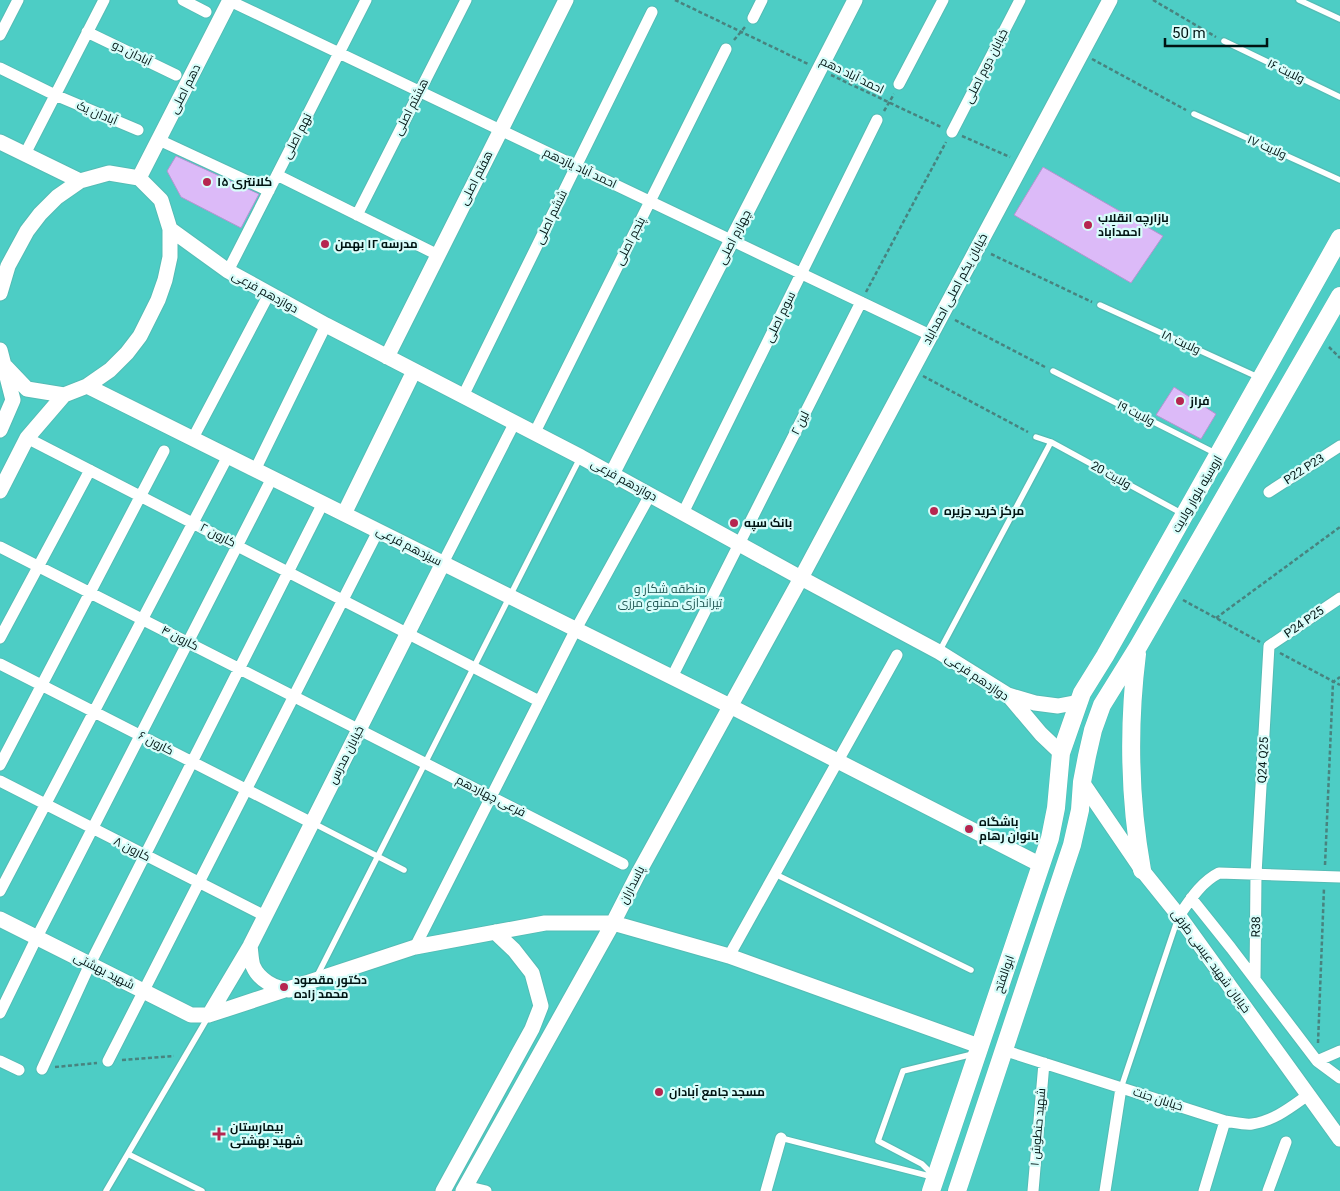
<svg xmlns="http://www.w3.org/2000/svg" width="1340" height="1191" viewBox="0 0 1340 1191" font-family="Roboto,Cairo,sans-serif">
	<rect width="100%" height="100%" fill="#96fcf5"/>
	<!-- green -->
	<path fill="#4dcdc5" d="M0 0H1340V1191H0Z"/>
	<!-- building -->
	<path fill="#dcbaf8" stroke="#b693d1" d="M176 156 259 194 241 228 181 197 167 171Z
		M1043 167 1163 236 1131 283 1014 215Z
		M1174 387 1216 414 1201 439 1156 415Z"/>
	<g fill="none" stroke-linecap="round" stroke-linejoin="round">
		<!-- lane casing -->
		<g stroke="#54bcb5" stroke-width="8">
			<path id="lane" d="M1299 0 1340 19
				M1224 41 1340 97
				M1194 114 1340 180
				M1100 305 1260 378
				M1053 371 1217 454
				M1036 437 1051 442 1183 514
				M939 652 1051 442
				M313 823 404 870
				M775 874 971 970
				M317 976 580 458
				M1121 1088 1178 918
				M781 1138 933 1177
				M128 1154 202 1191
				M934 1176 922 1164 878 1141 903 1071 973 1054
				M106 1191 208 1017"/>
		</g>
		<!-- street casing -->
		<g stroke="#54bcb5" stroke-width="13">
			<path id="street" d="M183 0 206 12
				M230 1 930 335
				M753 18 762 0
				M87 32 176 75
				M0 35 18 0
				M0 68 55 95 138 130
				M899 84 943 0
				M952 132 1020 0
				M159 140 269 191
				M25 154 104 0
				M277 175 438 255
				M357 215 466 0
				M228 271 366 0
				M463 396 652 12
				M535 432 726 49
				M27 438 539 701
				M193 438 269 294
				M255 470 326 325
				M1269 492 1340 446
				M683 513 877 120
				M0 547 623 864
				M443 563 515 422
				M0 638 90 470
				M0 664 312 823
				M672 677 861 302
				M0 765 164 451
				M0 781 265 916
				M0 891 228 456
				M1191 898 1231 948 1317 1061 1340 1078
				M1179 916C1190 900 1201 882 1219 873L1340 877
				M415 947 576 629 650 495
				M729 956 897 655
				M1255 979 1256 874 1269 646 1340 598
				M0 1013 37 937 272 478
				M1003 1050 1225 1121C1233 1122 1244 1125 1252 1124 1274 1121 1291 1107 1308 1095
				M0 1061 19 1070
				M108 1061 378 531
				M1317 1061 1340 1051
				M42 1069 90 964 323 503
				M465 1186 486 1191
				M766 1191 781 1138
				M1033 1191 1044 1063
				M1105 1191 1121 1088
				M1204 1191 1225 1121
				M1268 1191 1286 1142"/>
		</g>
		<!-- secondary casing -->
		<g stroke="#54bcb5" stroke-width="17">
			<path id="secondary" d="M0 142 80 181
				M139 178 230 0
				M170 229 228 271 326 325 581 457 801 578 939 652 1008 695 1041 734 1061 753
				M0 293 8 266 27 231 40 214 57 197 80 181 109 173 139 178 161 200 170 229V257L165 280 158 300 140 336 127 353 110 370 87 386 64 395 27 389 6 367
				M0 350 13 400 0 430
				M387 357 566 0
				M87 386 730 706 1041 865
				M612 474 855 0
				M0 491 27 438 64 395
				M344 514 414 371
				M1008 695 1035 703 1058 706 1079 702
				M1082 782 1142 870 1179 916 1340 1139
				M0 919 191 1015H209L415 947 545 923H613L729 956 979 1046
				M250 946C251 952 251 960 253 966 259 980 274 988 289 990
				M209 1015 250 946 443 563
				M443 1191 532 1029 541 1006 532 973 514 950 495 932
				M463 1191 613 923 639 872 801 578 1110 0"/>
		</g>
		<!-- primary casing -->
		<g stroke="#54bcb5" stroke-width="19">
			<path id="primary" d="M1137 654C1128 726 1129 797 1142 870
				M931 1191 1050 838 1056 808 1061 753 1082 693 1105 656 1340 238
				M957 1191 1072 845 1080 810 1082 782 1087 756 1093 730 1102 705 1138 647 1340 296"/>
		</g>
		<!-- path -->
		<path stroke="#48837f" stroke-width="2.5" stroke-dasharray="4 2.5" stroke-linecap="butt" d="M675 0 808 64
			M1153 0 1216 37
			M734 40 745 27
			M1092 59 1186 110
			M831 75 941 127
			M884 111 894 94
			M962 136 1010 157
			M991 254 1092 302
			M866 292 946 142
			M955 320 1045 367
			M1329 347 1340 358
			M923 376 1028 432
			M1183 600 1260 642
			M1216 618 1340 527
			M1280 653 1340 685
			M1325 865 1333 682 1340 677
			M1318 1043 1324 888
			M122 1060 174 1056
			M55 1067 97 1063"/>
		<!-- lane -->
		<use href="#lane" stroke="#fff" stroke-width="5.5"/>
		<!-- street -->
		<use href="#street" stroke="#fff" stroke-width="11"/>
		<!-- secondary -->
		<use href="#secondary" stroke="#fff" stroke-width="15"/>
		<!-- primary -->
		<use href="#primary" stroke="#fff" stroke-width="18"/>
	</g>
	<!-- markers -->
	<g fill="#b62650" stroke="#d8fdfa" stroke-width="2">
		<circle cx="207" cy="182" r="5"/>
		<circle cx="1088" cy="225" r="5"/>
		<circle cx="325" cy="244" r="5"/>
		<circle cx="1180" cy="401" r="5"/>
		<circle cx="934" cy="511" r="5"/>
		<circle cx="734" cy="523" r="5"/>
		<circle cx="969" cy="829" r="5"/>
		<circle cx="284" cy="987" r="5"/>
		<circle cx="659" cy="1092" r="5"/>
		<path d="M216.5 1126.5h5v5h5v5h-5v5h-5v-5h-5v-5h5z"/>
	</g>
	<g text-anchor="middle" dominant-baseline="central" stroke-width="4.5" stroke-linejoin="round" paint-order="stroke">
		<!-- street labels -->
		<g font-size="12" fill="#011413" stroke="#d8fdfa">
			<text transform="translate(132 53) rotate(26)">آبادان دو</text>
			<text transform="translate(986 66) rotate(-63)">خیابان دوم اصلی</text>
			<text transform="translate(1286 71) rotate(26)">ولایت ۱۶</text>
			<text transform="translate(852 75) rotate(26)">احمد آباد دهم</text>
			<text transform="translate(185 89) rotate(-63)">دهم اصلی</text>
			<text transform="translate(411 107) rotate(-63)">هشتم اصلی</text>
			<text transform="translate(97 113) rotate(23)">آبادان یک</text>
			<text transform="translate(297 136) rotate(-63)">نهم اصلی</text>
			<text transform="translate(1267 147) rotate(24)">ولایت ۱۷</text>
			<text transform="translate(580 168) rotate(25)">احمد آباد یازدهم</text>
			<text transform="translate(476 178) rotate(-63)">هفتم اصلی</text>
			<text transform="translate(551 217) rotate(-64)">ششم اصلی</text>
			<text transform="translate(734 237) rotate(-63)">چهارم اصلی</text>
			<text transform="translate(630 241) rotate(-63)">پنجم اصلی</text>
			<text transform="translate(955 289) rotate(-62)">خیابان یکم اصلی احمداباد</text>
			<text transform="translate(265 292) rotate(29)">دوازدهم فرعی</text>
			<text transform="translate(780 317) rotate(-64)">سوم اصلی</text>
			<text transform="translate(1181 342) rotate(24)">ولایت ۱۸</text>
			<text transform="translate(1136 413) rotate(27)">ولایت ۱۹</text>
			<text transform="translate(800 423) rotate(-63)">لین ۲</text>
			<text transform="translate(1304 469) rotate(-33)">P22 P23</text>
			<text transform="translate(1111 475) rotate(29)">ولایت 20</text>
			<text transform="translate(624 480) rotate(29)">دوازدهم فرعی</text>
			<text transform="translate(1197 494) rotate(-60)">اروسیّه بلوار ولایت</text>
			<text transform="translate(218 535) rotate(27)">کارون ۲</text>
			<text transform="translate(409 546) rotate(27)">سیزدهم فرعی</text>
			<text transform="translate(1304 622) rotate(-35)">P24 P25</text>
			<text transform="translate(180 638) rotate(27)">کارون ۴</text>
			<text transform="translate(977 677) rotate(34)">دوازدهم فرعی</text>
			<text transform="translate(156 743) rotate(27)">کارون ۶</text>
			<text transform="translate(346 755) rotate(-63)">خیابان مدرس</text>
			<text transform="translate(1263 760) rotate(-87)">Q24 Q25</text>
			<text transform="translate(491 796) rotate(27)">فرعی چهاردهم</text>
			<text transform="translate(132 849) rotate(27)">کارون ۸</text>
			<text transform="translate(632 885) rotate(-63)">پاسداران</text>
			<text transform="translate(1256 927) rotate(-89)">R38</text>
			<text transform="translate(1211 961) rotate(54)">خیابان شهید عیسی طرفی</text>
			<text transform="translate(104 971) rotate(27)">شهید بهشتی</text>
			<text transform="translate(1004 974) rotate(-71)">ابوالفتح</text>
			<text transform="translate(1158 1099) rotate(18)">خیابان جنت</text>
			<text transform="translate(1038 1127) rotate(-85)">شهید حنطوش ۱</text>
		</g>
		<!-- poi labels -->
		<g font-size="12" font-weight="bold" fill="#011413" stroke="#d8fdfa" text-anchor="start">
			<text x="217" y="182">کلانتری ۱۵</text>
			<text x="1098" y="218">بازارچه انقلاب<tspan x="1098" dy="14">احمدآباد</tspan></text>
			<text x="335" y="244">مدرسه ۱۲ بهمن</text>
			<text x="1190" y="401">فراز</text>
			<text x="944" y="511">مرکز خرید جزیره</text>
			<text x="744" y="523">بانک سپه</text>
			<text x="979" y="822">باشگاه<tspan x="979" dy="14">بانوان رهام</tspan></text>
			<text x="294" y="980">دكتور مقصود<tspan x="294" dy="14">محمد زاده</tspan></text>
			<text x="669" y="1092">مسجد جامع آبادان</text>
			<text x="230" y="1127">بیمارستان<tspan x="230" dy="14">شهید بهشتی</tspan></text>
		</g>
		<!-- park labels -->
		<g font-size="12" fill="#1d5551" stroke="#d8fdfa">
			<text x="670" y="589">منطقه شکار و<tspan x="670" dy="14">تیراندازی ممنوع مرزی</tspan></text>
		</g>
	</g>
	<!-- scale -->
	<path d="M1165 38v8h102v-8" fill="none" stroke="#011413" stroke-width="2.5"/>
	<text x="1172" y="38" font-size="15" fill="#011413" stroke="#d8fdfa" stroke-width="4" paint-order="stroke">50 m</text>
</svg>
